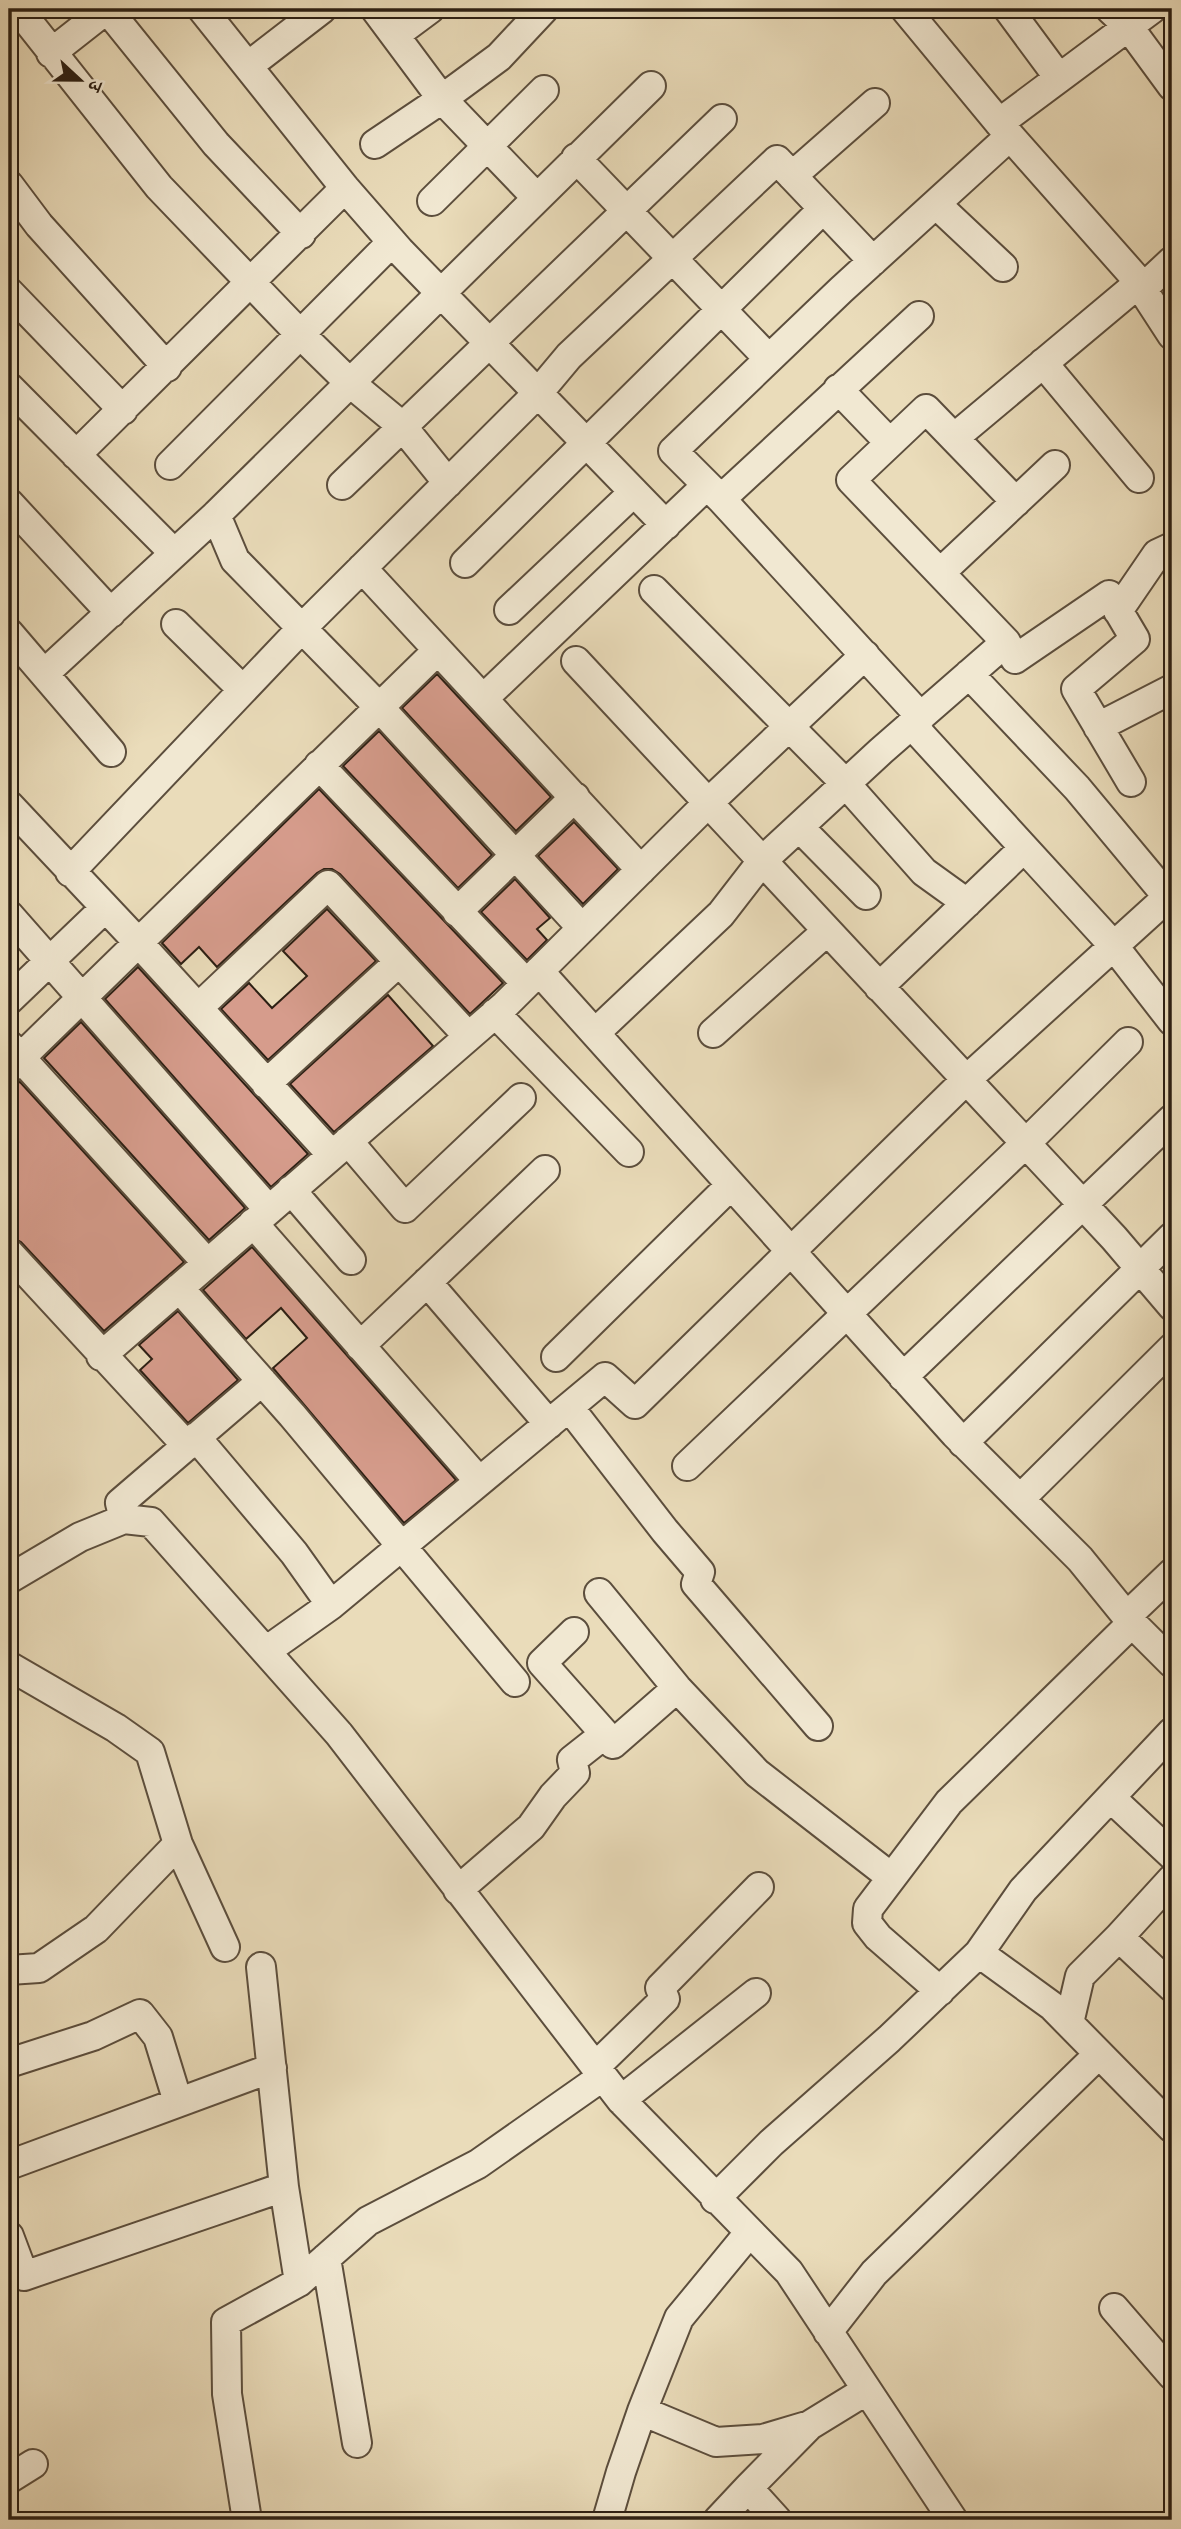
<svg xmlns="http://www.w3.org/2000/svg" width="1181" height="2529" viewBox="0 0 1181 2529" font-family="'IM FELL DW Pica','Noto Serif Devanagari',serif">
	<rect width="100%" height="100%" fill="#eadcba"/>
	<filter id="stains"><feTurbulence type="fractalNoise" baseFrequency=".00286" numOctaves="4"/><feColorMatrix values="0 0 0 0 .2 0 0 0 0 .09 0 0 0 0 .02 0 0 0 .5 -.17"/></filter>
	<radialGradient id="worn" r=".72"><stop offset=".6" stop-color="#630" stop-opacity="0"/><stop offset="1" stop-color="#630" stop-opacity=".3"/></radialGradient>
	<!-- building -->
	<path fill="#d69c8c" stroke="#2c1f13" stroke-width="2" d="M437 674 551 797 516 831 402 708Z
		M379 731 492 855 458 888 343 766Z
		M319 789 503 983 470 1014 340 874 332 869H324L317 873 217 967 199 947 181 964 162 943Z
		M574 822 618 869 583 904 538 856Z
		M515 879 550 918 537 929 547 940 527 960 481 912Z
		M327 909 376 961 268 1060 221 1009 249 983 272 1008 307 976 283 951Z
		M138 967 308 1154 271 1187 105 999Z
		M388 995 433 1046 334 1132 290 1084Z
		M81 1022 245 1208 209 1240 44 1058Z
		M20 1082 184 1262 104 1331 21 1242 9 1236V1086Z
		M252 1247 456 1480 404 1523 273 1368 307 1338 281 1308 246 1339 203 1290Z
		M178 1311 238 1380 188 1423 140 1370 152 1359 139 1345Z"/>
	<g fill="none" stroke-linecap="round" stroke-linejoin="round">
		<!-- minor casing -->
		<g stroke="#5c4e3d" stroke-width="32">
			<path id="minor" d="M18 9 159 187 300 334 349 382 402 426 448 483
				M107 9 216 144 301 234
				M202 9 345 188 400 251 666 525
				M375 9 442 99 536 197
				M905 9 1010 136 1133 275 1172 335
				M1008 9 1059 78
				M1110 9 1128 26 1172 86
				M395 35 430 9
				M51 53 107 9
				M248 66 322 9
				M999 123 1152 9
				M375 144 442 99 499 57 544 9
				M576 158 769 359
				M792 176 875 103
				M9 185 39 225 167 367
				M432 201 544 90
				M936 204 1003 267
				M1142 289 1172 261
				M9 292 123 410
				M1043 363 1139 478
				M9 387 174 553
				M838 389 890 443
				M954 438 1139 283
				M76 455 345 188
				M170 465 392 242
				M342 485 722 119
				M721 499 919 316
				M1016 502 926 409 851 480 1006 642 1015 659 1109 595 1135 639 1076 689 1131 782
				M9 503 111 613
				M216 515 235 560 379 707 582 928
				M465 563 823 209
				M362 568 641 870
				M940 573 1055 465
				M654 590 846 784 924 872 967 903
				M509 610 634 492
				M1118 611 1157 554 1172 547
				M176 624 243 690
				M9 633 111 752
				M576 661 1114 1238 1172 1306
				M45 673 216 515 651 86
				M969 674 1077 788 1172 902
				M484 698 707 485
				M921 717 721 499 673 451 841 290 1010 136
				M911 724 1113 945 1172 1021
				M1098 727 1172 689
				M319 765 526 983
				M9 805 137 941 332 1155
				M799 827 866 895
				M70 872 302 628 538 393 569 356 777 160 873 261
				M457 912 575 797
				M9 915 269 1210
				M539 971 955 1434 1080 1559 1132 1623 1172 1663
				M879 987 1024 848
				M9 1000 105 908
				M198 1008 328 885 468 1036
				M495 1013 629 1152
				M595 1033 721 914 762 861 881 751 1006 642
				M713 1033 827 931
				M9 1045 207 1263
				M9 1069 437 651
				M266 1084 399 962
				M348 1141 405 1208 521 1098
				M291 1190 351 1260
				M253 1223 479 1481
				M9 1253 187 1446
				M427 1282 549 1424
				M179 1288 292 1415 515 1682
				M360 1346 545 1170
				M101 1356 505 1005 708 803 865 655
				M556 1357 731 1185
				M903 1377 1172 1119
				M569 1407 605 1377 635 1404 966 1080 1172 893
				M196 1437 294 1553 331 1605
				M963 1443 1172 1237
				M687 1466 1026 1143 1128 1042
				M1020 1499 1172 1348
				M124 1519 120 1503 262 1381
				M9 1579 80 1537 124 1519 151 1522 339 1734 621 2100 789 2272 953 2520
				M599 1593 677 1688 757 1773 891 1877
				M1127 1616 1172 1573
				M266 1651 331 1605 569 1407 665 1531 700 1572 696 1584 818 1726
				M9 1666 116 1728 150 1752 178 1844 225 1947
				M605 1734 613 1744 677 1688
				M1111 1798 1172 1855
				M1172 1879 1119 1937 1172 1987
				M458 1890 531 1827 553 1796 575 1773 572 1760 605 1734 542 1663 574 1632
				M979 1953 1052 2006 1172 2128
				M261 1967 284 2187 299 2282
				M9 1970 39 1968 96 1929 178 1844
				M940 1991 878 1937 867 1923 868 1909 949 1802 1132 1623
				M1069 2023 1080 1976 1119 1937
				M9 2063 93 2036 140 2014 158 2037 178 2102
				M595 2067 665 1999 660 1988 759 1887
				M621 2100 756 1993
				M9 2165 272 2068
				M715 2199 771 2143 889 2039 979 1953 1023 1890 1172 1732
				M9 2236 24 2276 284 2187
				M326 2258 357 2443
				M1114 2308 1172 2375
				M828 2332 874 2273 1099 2054
				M642 2411 716 2442 763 2439 810 2425 867 2390
				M9 2479 33 2464
				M748 2488 808 2427
				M247 2520 227 2394 226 2322 299 2282 368 2221 478 2164 602 2077
				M607 2520 621 2472 642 2411 679 2318 749 2233
				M718 2520 748 2488 777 2520"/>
		</g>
		<!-- minor -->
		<use href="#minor" stroke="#f1e8d2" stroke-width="28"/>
	</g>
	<!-- margin -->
	<rect width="1181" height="2529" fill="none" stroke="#eadcba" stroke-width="35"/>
	<rect x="10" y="10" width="1160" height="2508" fill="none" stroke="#2c1f13" stroke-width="3.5"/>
	<rect x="18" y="18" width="1146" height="2494" fill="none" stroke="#2c1f13" stroke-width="2"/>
	<!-- north arrow -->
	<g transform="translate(80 80) rotate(112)" stroke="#f1e8d2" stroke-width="5" paint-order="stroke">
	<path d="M0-5L12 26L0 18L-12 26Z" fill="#2c1f13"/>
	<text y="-10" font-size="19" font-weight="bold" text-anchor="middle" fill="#2c1f13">उ</text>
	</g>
	<rect width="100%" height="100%" filter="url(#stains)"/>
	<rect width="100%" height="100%" fill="url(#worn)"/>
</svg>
